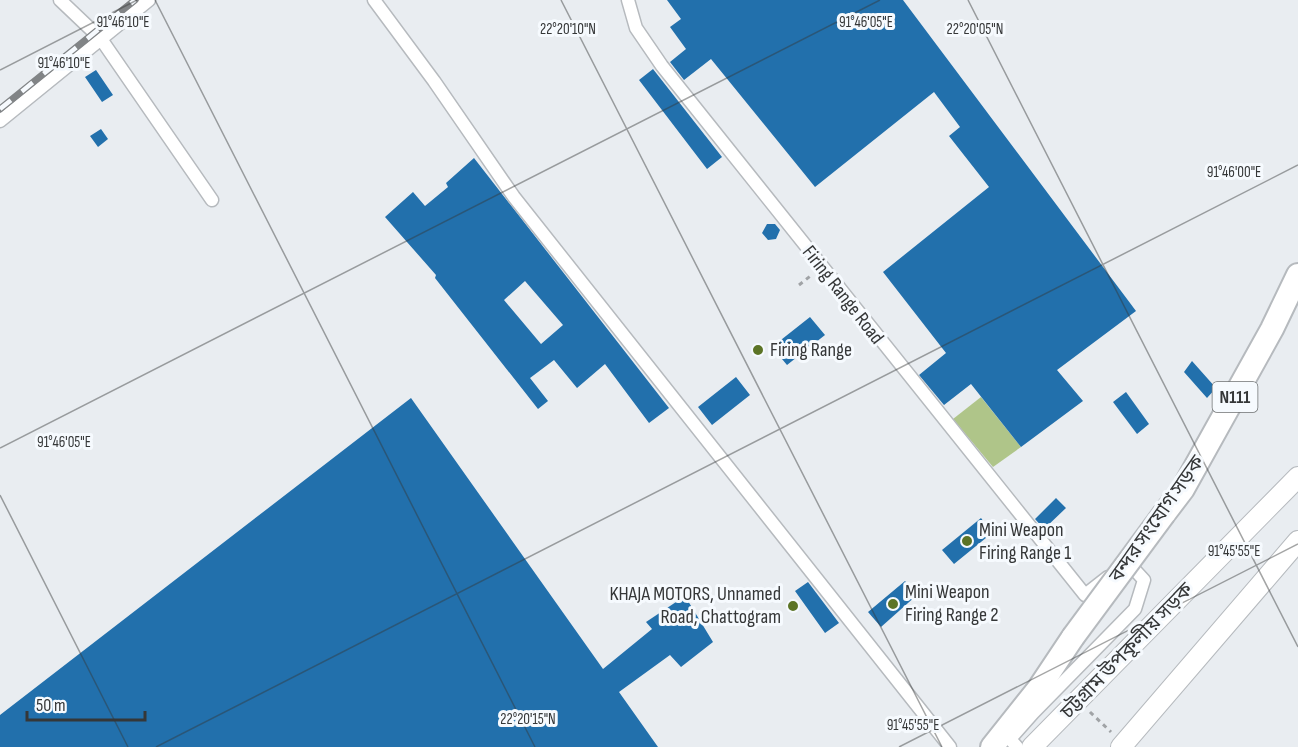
<svg xmlns="http://www.w3.org/2000/svg" width="1298" height="747" viewBox="0 0 1298 747" font-family="'Sofia Sans Condensed','Noto Sans Bengali',sans-serif">
	<rect width="100%" height="100%" fill="#e9edf1"/>
	<!-- green -->
	<path fill="#afc589" d="M981 397 1021 447 993 467 953 419Z"/>
	<!-- building -->
	<path fill="#2270ac" fill-rule="evenodd" d="M667 0H903L1136 311 1057 370 1083 401 1021 447 971 384 944 405 919 375 946 353 883 272 989 187 949 136 960 127 934 92 815 187 711 59 684 80 670 62 686 49 670 27 681 19Z
		M653 69 722 157 707 169 639 80Z
		M96 70 113 95 102 102 85 77Z
		M101 129 108 139 98 147 90 136Z
		M474 158 669 408 649 423 605 364 577 388 554 360 530 378 548 401 538 409 435 278 436 275 385 217 413 192 425 206 448 187 446 183ZM525 281 563 325 541 344 504 300Z
		M767 224H775L780 230 776 239 768 240 762 233Z
		M810 317 825 335 787 365 772 347Z
		M1192 361 1216 388 1207 398 1184 372Z
		M736 377 750 395 712 425 698 407Z
		M1126 392 1149 424 1137 434 1113 402Z
		M411 398 603 669 652 629 646 622 685 596 713 642 681 667 670 655 619 692 658 747H0V715Z
		M1056 498 1066 508 1044 529 1035 519Z
		M981 518 992 533 954 564 942 550Z
		M905 581 917 595 881 627 868 612Z
		M808 582 839 623 825 633 795 591Z"/>
	<g fill="none" stroke-linecap="round" stroke-linejoin="round">
		<!-- street casing -->
		<g stroke="#b6babe" stroke-width="15">
			<path id="street" d="M60 0 101 39 212 200
				M374 0 434 81 514 197 950 747
				M628 0 636 28 662 66 1085 595 1108 577
				M0 121 149 0
				M1017 747 1010 739 1033 713 1135 609 1144 580 1132 567 1122 564"/>
		</g>
		<!-- primary casing -->
		<g stroke="#b6babe" stroke-width="22">
			<path id="primary" d="M1032 747 1298 477
				M1121 747 1298 541"/>
		</g>
		<!-- highway casing -->
		<g stroke="#b6babe" stroke-width="26">
			<path id="highway" d="M1164 514 1183 489 1272 329 1298 275
				M992 747 1039 688 1073 637"/>
		</g>
		<!-- path -->
		<path stroke="#a0a3a6" stroke-width="3" stroke-dasharray="4.5 4.5" stroke-linecap="butt" d="M799 285 813 274
			M1090 712 1111 732"/>
		<!-- street -->
		<use href="#street" stroke="#fff" stroke-width="12"/>
		<!-- primary -->
		<use href="#primary" stroke="#fff" stroke-width="20"/>
		<!-- highway -->
		<use href="#highway" stroke="#fff" stroke-width="22"/>
		<!-- rail casing -->
		<g stroke="#818486" stroke-width="7">
			<path id="rail" d="M0 109 135 0"/>
		</g>
		<!-- rail -->
		<use href="#rail" stroke="#f6fafe" stroke-width="4.5" stroke-dasharray="14" stroke-linecap="butt"/>
		<!-- highway-bridge casing -->
		<g stroke="#b6babe" stroke-width="26" stroke-linecap="butt">
			<path id="highway-bridge" d="M1073 637 1164 514"/>
		</g>
		<!-- highway-bridge -->
		<use href="#highway-bridge" stroke="#fff" stroke-width="22"/>
	</g>
	<!-- ticks -->
	<path fill="none" stroke="#353738" stroke-width="1.5" stroke-opacity="0.45" d="M155 0 535 747M561 0 942 747M968 0 1298 647M0 70 137 0M0 448 880 0M0 495 128 747M156 747 1298 165M899 747 1298 544"/>
	<!-- markers -->
	<g fill="#5c7426" stroke="#f6fafe" stroke-width="2">
		<circle cx="758" cy="350" r="6"/>
		<circle cx="967" cy="541" r="6"/>
		<circle cx="893" cy="604" r="6"/>
		<circle cx="793" cy="606" r="6"/>
	</g>
	<g text-anchor="middle" dominant-baseline="central" stroke-width="6" stroke-linejoin="round" paint-order="stroke">
		<!-- shield labels -->
		<rect fill="#f6fafe" stroke="#6f7273" stroke-width="1.5" x="1212.5" y="382" width="45" height="30" rx="4.5"/>
		<g font-size="18" font-weight="bold" fill="#353738">
			<text x="1235" y="397">N111</text>
		</g>
		<!-- street labels -->
		<g font-size="20" fill="#353738" stroke="#f6fafe">
			<text transform="translate(843 295) rotate(52)">Firing Range Road</text>
			<text transform="translate(1157 519) rotate(-55)">বন্দর সংযোগ সড়ক</text>
			<text transform="translate(1127 651) rotate(-46)">চট্টগ্রাম উপকূলীয় সড়ক</text>
		</g>
		<!-- poi labels -->
		<g font-size="20" fill="#353738" stroke="#f6fafe" text-anchor="start">
			<text x="770" y="350">Firing Range</text>
			<text x="979" y="530">Mini Weapon<tspan x="979" dy="23">Firing Range 1</tspan></text>
			<text x="905" y="592">Mini Weapon<tspan x="905" dy="23">Firing Range 2</tspan></text>
			<text x="781" y="594" text-anchor="end">KHAJA MOTORS, Unnamed<tspan x="781" dy="23">Road, Chattogram</tspan></text>
		</g>
	</g>
	<g font-size="15" text-anchor="middle" fill="#353738" stroke="#f6fafe" stroke-width="6" stroke-linejoin="round" paint-order="stroke">
		<text x="123" y="27">91°46'10"E</text>
		<text x="866" y="27">91°46'05"E</text>
		<text x="568" y="34">22°20'10"N</text>
		<text x="975" y="34">22°20'05"N</text>
		<text x="64" y="68">91°46'10"E</text>
		<text x="1234" y="177">91°46'00"E</text>
		<text x="64" y="447">91°46'05"E</text>
		<text x="1234" y="556">91°45'55"E</text>
		<text x="528" y="724">22°20'15"N</text>
		<text x="913" y="730">91°45'55"E</text>
	</g>
	<!-- scale -->
	<path d="M27 711v9h118v-9" fill="none" stroke="#353738" stroke-width="3"/>
	<text x="36" y="711" font-size="18" fill="#353738" stroke="#f6fafe" stroke-width="4.5" paint-order="stroke">50 m</text>
</svg>
